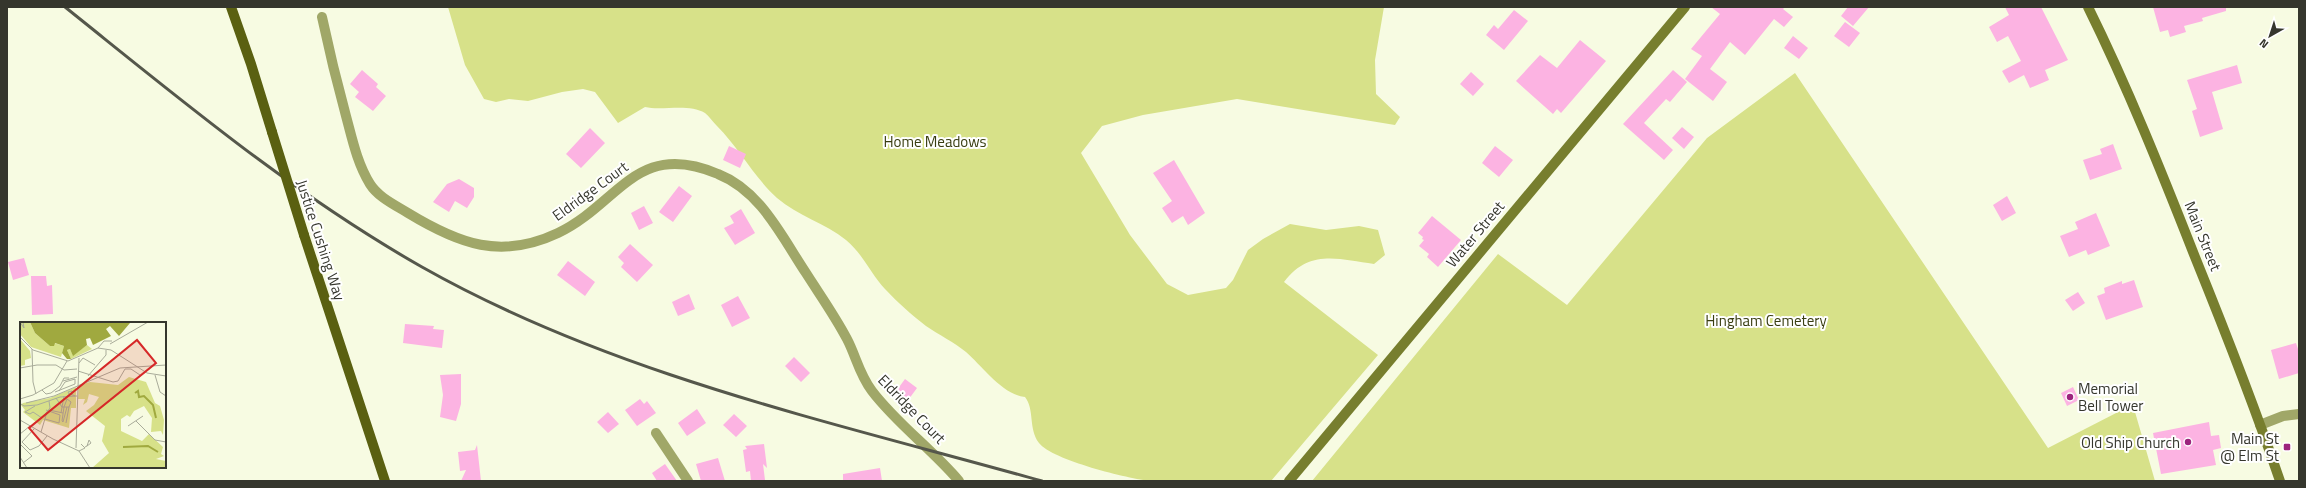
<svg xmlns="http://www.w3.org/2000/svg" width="2306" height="488" viewBox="0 0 2306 488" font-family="'Titillium Web',sans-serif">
	<rect width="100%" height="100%" fill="#f7fbe2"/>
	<!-- green -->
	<path fill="#d7e189" d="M448 7H1384L1375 60 1376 94 1400 117 1395 125 1237 99 1143 115 1102 126 1081 153 1130 235 1167 284 1188 295 1226 288 1233 280 1248 250 1263 239 1290 224 1326 230 1359 226 1378 230 1385 255 1374 264C1338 259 1309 249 1284 282L1378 355 1271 481C1233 481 1188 485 1151 481 1129 479 1052 460 1039 443 1028 428 1035 410 1025 397 1003 395 982 366 966 352 954 342 939 335 926 326 912 315 897 302 885 289 871 274 863 254 846 240 825 223 798 216 777 198 754 177 739 148 717 126 713 122 709 116 705 113 689 103 662 111 645 107L618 123 595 92 583 89 562 92 528 101 509 99 496 102 484 99 465 65Z
		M1795 73 2048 448 2120 411 2135 412 2155 481H1312L1498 254 1567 305 1707 138Z"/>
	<!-- building -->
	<path fill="#fcb3e2" d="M1711 7H1785L1783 9 1793 17 1784 27 1774 19 1745 55 1730 42 1710 69 1727 82 1713 101 1685 79 1702 56 1691 49 1720 14Z
		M1848 7H1869L1853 26 1841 16Z
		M2005 7H2041L2068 60 2045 70 2049 80 2030 88 2024 75 2009 83 2002 71 2021 61 2008 36 1997 42 1989 27 2009 15Z
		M2153 7H2226V11L2202 18 2203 21 2184 26 2186 32 2170 37 2168 30 2160 32Z
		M1514 10 1528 21 1504 50 1486 35 1494 25 1498 29Z
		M1845 22 1860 33 1849 47 1834 36Z
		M1793 36 1808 48 1799 59 1784 48Z
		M1580 40 1606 61 1561 113 1557 109 1553 114 1516 81 1540 55 1557 68Z
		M2237 65 2242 83 2212 92 2223 129 2200 137 2192 111 2197 109 2187 80Z
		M362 70 378 84 376 87 386 96 373 111 355 97 359 92 350 84Z
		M1673 70 1687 82 1670 102 1666 99 1644 123 1673 150 1664 160 1623 124Z
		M1471 72 1484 84 1473 96 1460 84Z
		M1682 127 1694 137 1684 149 1672 138Z
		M590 128 605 143 581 168 566 154Z
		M2113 144 2122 169 2090 180 2083 160 2102 154 2100 149Z
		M729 146 746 154 740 168 723 160Z
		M1495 146 1513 160 1499 177 1482 163Z
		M1174 160 1205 213 1188 225 1183 216 1172 223 1162 208 1172 201 1153 173Z
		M459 179 474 188V197L467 208 455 201 449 212 433 202 447 184Z
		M679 186 692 196 673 222 659 212Z
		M2007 196 2016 213 2002 221 1993 205Z
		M644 206 653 223 639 230 631 213Z
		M741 209 755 233 735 245 724 228 734 223 730 216Z
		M2096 213 2110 246 2088 255 2086 250 2069 257 2060 236 2078 229 2075 222Z
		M1432 216 1461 240 1438 267 1427 257 1429 254 1419 246 1424 240 1422 239 1423 237 1418 233Z
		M630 244 653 265 637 282 621 267 624 263 618 257Z
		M24 258 29 275 13 280 8 262Z
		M568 261 595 282 585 296 557 275Z
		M31 276H46L47 286 52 285 53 314 32 315Z
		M2134 280 2143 307 2106 320 2097 296 2105 293 2104 288 2122 281V284Z
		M2078 292 2085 303 2073 311 2065 300Z
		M689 294 695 309 678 316 672 302Z
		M738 296 750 318 732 327 721 305Z
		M405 324 434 326 433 329 444 330 442 348 403 343Z
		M2296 343 2299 352V373L2279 379 2271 350Z
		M794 357 810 373 801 382 785 366Z
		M461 374V404L456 421 440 417 443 395 440 375Z
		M905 379 917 388 906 403 894 394Z
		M2073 387 2079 400 2067 406 2061 393Z
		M640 399 644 404 647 401 656 413 637 426 625 410Z
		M697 409 706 423 687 436 678 423Z
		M608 412 619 424 608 433 597 422Z
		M734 414 747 426 736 437 723 425Z
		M2209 422 2211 436 2219 435 2221 448 2213 450 2216 465 2161 474 2153 433Z
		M764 444 767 468 763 464 765 480 751 481 750 471 746 472 743 450 747 449 745 446Z
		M477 445 481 481H461L466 470 460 471 458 452 475 450Z
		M718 458 725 481H701L696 464Z
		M665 464 677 481H657L652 473Z
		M880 468 882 481H843V474Z"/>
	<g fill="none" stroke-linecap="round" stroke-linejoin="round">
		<!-- minor -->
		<path stroke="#a0a768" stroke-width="10" d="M322 17C329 50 337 83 346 116 352 138 357 163 370 184 378 197 395 205 408 213 459 244 501 260 558 233 619 204 636 139 718 174 761 191 782 237 806 273 820 295 835 316 847 339 856 356 859 374 872 391 897 424 932 449 959 481
			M656 433 688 481"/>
		<!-- tertiary -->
		<path stroke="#a0a768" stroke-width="10" d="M2260 425 2283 416 2299 414"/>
		<!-- secondary -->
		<path stroke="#777e2e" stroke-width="10" d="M2088 7C2128 88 2162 173 2195 257 2225 331 2254 405 2280 481
			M1289 481 1685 7"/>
		<!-- primary -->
		<path stroke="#5a6011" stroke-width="10" d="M231 7 251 64 272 132
			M304 235 385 481"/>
		<!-- rail -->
		<path stroke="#55574b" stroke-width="3" d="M65 7C180 99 293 194 422 267 613 375 832 422 1042 481"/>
		<!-- primary-bridge -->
		<path stroke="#5a6011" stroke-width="10" d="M272 132 304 235"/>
	</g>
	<!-- markers -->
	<g fill="#9c247d" stroke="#fff" stroke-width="1.5">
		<circle cx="2070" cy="397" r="4"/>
		<circle cx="2188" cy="442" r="4"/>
		<rect x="2283" y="443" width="8" height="8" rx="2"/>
	</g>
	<g text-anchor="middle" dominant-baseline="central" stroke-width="4" stroke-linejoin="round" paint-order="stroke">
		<!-- park labels -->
		<g font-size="15" fill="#393d11" stroke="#fff">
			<text x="935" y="141">Home Meadows</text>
			<text x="1766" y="320">Hingham Cemetery</text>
		</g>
		<!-- street labels -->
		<g font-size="15" fill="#35362d" stroke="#fff">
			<text transform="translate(590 191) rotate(-36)">Eldridge Court</text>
			<text transform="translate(1475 234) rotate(-50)">Water Street</text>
			<text transform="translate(2203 236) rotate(68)">Main Street</text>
			<text transform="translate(321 240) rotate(72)">Justice Cushing Way</text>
			<text transform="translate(912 409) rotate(46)">Eldridge Court</text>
		</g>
		<!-- poi labels -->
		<g font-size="15" fill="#35362d" stroke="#fff" text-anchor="end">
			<text x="2078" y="388" text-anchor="start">Memorial<tspan x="2078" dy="17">Bell Tower</tspan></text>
			<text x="2279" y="438">Main St<tspan x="2279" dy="17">@ Elm St</tspan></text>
			<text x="2180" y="442">Old Ship Church</text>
		</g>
	</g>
	<!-- overview -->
	<g transform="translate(20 322)">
		<rect width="146" height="146" fill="#f7fbe2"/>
		<path d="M0 0H10L15 11 30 24H34V21L44 24 41 35 11 25 0 12ZM0 17 10 29 11 36 5 38V43L0 44ZM67 23 72 27 51 37 47 28 50 27 53 33ZM109 55 126 60 135 81 140 84 144 98 143 113 141 109 131 110 132 96 124 84 114 89 110 95 107 93 101 97V109L122 119 129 112 143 125 141 132 144 134 136 137 146 139V146H72L89 131 82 119 85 104 66 89 74 83 79 75 69 72 67 80 63 83 65 77H58L59 63 70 60 98 63ZM56 65V86H51L49 106 23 98 20 103 3 90 5 88 1 83 3 81 30 76Z" fill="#d7e189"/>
		<path d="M10 0H108L110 1 99 14 90 4 86 7 91 14 73 23 70 16 66 17 67 23 53 34 50 27 47 28 51 37H47L42 31 44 24 35 21 34 24H30L15 11Z" fill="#a0a93f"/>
		<path fill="none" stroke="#a0a93f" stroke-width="2" d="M115 71 118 69 119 75 124 74 133 83 136 96M103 125 128 124 138 130"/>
		<path fill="none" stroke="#a9ac9a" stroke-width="1" d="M0 0 4 6 3 0M0 15 13 28 48 39 78 26 84 19H92M90 22 128 0M78 26 91 28 127 51 146 54M12 27 13 60 16 72M59 41 63 36 75 43M0 46 17 43H36L44 48 57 47M58 49 93 60 98 59 105 47H111L120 53M135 53 140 70 146 74M68 54 86 33V28M43 59 57 55M22 68 26 72 31 71 40 64 44 56H49M35 70 55 62V57L45 60 39 69M51 73 52 69 48 70 49 72 53 73 55 74H57M36 76 42 85H49L51 80 47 77 44 85 42 99 43 100 47 85M0 77 13 73 34 61 47 39M6 81 34 74 100 46 146 43M1 82 4 84 17 83 40 75 55 74M15 84 5 90 10 92 13 90 22 96 30 86 29 79M29 88 43 91M41 91 44 74M25 97 39 101 40 93 26 88M0 98 33 117 59 129 70 146M116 99 135 118 146 120M46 101 49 85M108 104 123 94M21 110 27 90M0 112 10 104M2 120 10 128 19 124 27 114M2 120 14 107M0 122 12 134 3 141M65 125 67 124 71 121 69 118 67 124M56 126 59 36M59 129 65 126 61 122M0 135 7 146"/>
		<path fill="#d62828" fill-opacity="0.15" stroke="#d62828" stroke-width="2" d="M117 18 136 41 28 128 9 106Z"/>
		<rect width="146" height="146" fill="none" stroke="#35362d" stroke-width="2"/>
	</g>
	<!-- border -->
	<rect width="2306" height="488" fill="none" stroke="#35362d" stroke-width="16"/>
	<!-- north arrow -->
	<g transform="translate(2270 36) rotate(219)" stroke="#ffffff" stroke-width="3" paint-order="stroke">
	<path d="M0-3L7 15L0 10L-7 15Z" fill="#35362d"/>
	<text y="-6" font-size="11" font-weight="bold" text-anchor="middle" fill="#35362d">N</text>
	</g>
</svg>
